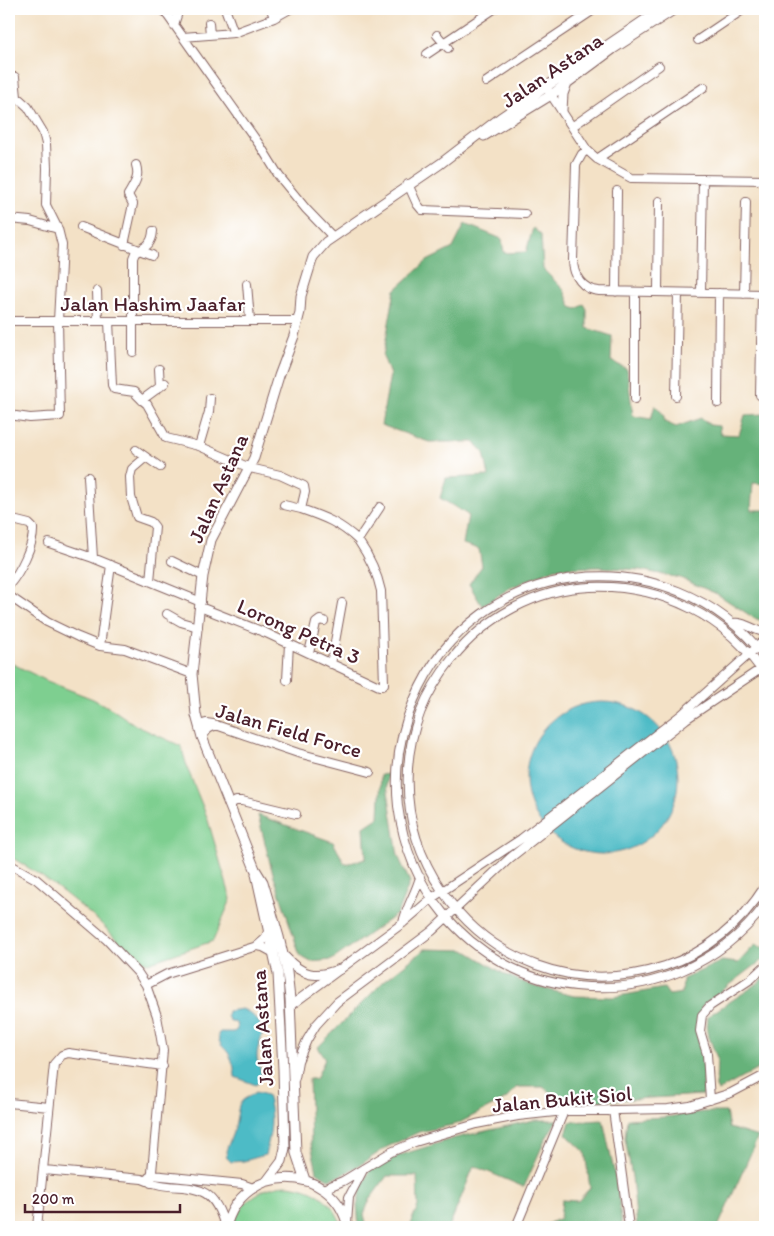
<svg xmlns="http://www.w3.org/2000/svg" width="774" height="1236" viewBox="0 0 774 1236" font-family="Itim,sans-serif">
	<rect width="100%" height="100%" fill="#fff"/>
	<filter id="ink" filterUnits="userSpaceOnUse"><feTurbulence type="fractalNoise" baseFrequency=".02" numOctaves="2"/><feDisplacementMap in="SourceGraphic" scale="10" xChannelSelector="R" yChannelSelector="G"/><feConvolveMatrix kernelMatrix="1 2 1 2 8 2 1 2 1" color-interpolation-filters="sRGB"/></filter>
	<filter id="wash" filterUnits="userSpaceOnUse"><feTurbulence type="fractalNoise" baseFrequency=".0096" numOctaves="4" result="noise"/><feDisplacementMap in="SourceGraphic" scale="20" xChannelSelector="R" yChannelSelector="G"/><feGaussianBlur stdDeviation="1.12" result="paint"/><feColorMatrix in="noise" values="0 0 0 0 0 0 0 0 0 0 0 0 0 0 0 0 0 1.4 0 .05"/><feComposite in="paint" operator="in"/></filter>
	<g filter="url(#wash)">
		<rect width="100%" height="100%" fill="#f3e1c6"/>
		<!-- green -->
		<path fill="#7ecf90" stroke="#64775e" d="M9 662 47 681 93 699 112 709 137 726 181 746 188 770 207 817 231 899 213 941 148 963C126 955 114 934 96 919 67 894 42 875 9 856Z
			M285 1185C312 1186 334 1200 342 1227H233C239 1202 261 1187 285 1185Z"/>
		<!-- forest -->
		<path fill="#66b27a" stroke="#586852" d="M465 224 502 239 504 253 526 252 533 228 541 235 543 269 564 290 571 307 577 309 584 304 587 309V328L612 336 611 361 627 369 633 416 651 419 655 405 663 414 665 422 676 427 701 418 710 425 719 426 720 434 739 435 745 415 765 414V484L753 483 751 510H765V622L754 618 717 594 680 578 640 570 599 567 556 568 510 588 482 606 469 584 482 566 479 549 463 544 468 515 440 498 446 478 489 476 484 453 474 442H429L381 425 390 375 383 356 395 290 427 261 453 248Z
			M388 774 387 785 398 856 410 882 397 914 332 960 311 962 300 956 271 867 258 815 333 842 345 864 366 859 364 827 379 817 381 775Z
			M755 945 765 948V958L702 1006 698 1036 704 1070 703 1095 565 1103 543 1087H517L506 1099 457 1124 419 1132 387 1147 363 1163 340 1176 328 1179 317 1172 311 1144 309 1079H316L325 1059 318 1047 384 981 425 949 465 950 506 975 533 986 574 996 613 997 664 988 669 995 682 993 683 979 722 961 738 963Z
			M765 977V1065L718 1091 716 1087 717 1058 707 1032 708 1016 754 986Z
			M703 1112H726L729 1128 758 1137 718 1227H637L632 1177 625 1138 627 1119 666 1117Z
			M534 1120H557L545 1140 524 1187 474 1166 449 1227H410V1224L418 1206 417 1176H387L370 1199 364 1214 367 1227H359L357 1206 361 1189 370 1169 397 1156 455 1138Z
			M603 1120 617 1185 622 1227H541L560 1218 562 1200 578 1201 590 1188 585 1152 566 1134 570 1122Z"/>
		<!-- water -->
		<path fill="#4dbbc6" stroke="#4c6d78" d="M526 778a76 76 0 1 1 152 0a76 76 0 1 1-152 0Z
			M242 1009C251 1012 258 1020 263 1028 263 1037 257 1046 257 1056 257 1067 267 1075 256 1085L235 1077C235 1070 233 1062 230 1056 225 1046 219 1048 218 1034L220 1032H233L237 1030 236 1023 229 1020 227 1016 228 1011Z
			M256 1092 267 1095C274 1117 271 1134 265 1155L244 1161 231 1162 227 1158 226 1151 235 1127 239 1105 243 1100Z"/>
	</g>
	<g filter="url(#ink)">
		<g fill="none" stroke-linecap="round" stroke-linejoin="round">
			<!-- minor casing -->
			<g stroke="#856361" stroke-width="10">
				<path id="minor" d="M163 9 261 147 279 176 306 209 333 237
					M271 9 274 18
					M226 11 234 33
					M209 23 210 35
					M174 25 179 9
					M437 35 448 48
					M183 37 234 33 274 18 290 9
					M698 40 744 9
					M427 54 494 9
					M486 82 595 9
					M546 87 587 150 597 159 631 178 765 180
					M573 126 659 66
					M587 150 582 154 576 165 573 260C573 276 583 290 599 291L765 294
					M597 159 704 87
					M408 184 417 204 422 210 525 214
					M9 219 30 221 58 229
					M81 227 152 255
					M124 245 133 204 128 195C134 184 140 178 136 165
					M247 284 250 320
					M97 291 98 321
					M616 292 617 191
					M635 292V399
					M658 292 659 201
					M701 292 703 179
					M744 294 746 202
					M9 321H298
					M109 321 112 385 114 389 134 392 142 400 147 404 166 438 199 446 250 468 280 475 304 486 305 492 301 509C324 517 340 523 358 540L380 507
					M133 352V258L135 253C145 247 152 245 153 231
					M159 369 160 387
					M760 395 762 294
					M676 396 678 293
					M142 400 165 383
					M718 403 719 293
					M9 415 30 418 60 416 58 321 62 245 58 229 46 205 47 168 46 144 43 132 28 107 17 97 15 77
					M199 446 209 412 210 398
					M136 450 160 467
					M146 457 132 469 130 477 131 497 137 517 151 522 155 527 150 581
					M88 477 93 558
					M284 505 301 509
					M9 519 29 524 33 528C34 545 20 572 9 585
					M49 543 93 558 201 602
					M172 561 203 576
					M9 596 47 622 78 637 100 646 125 649 192 674
					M200 607 266 633 379 686H382L384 684 381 591C377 572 369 556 358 540
					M167 614 181 622 198 627
					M733 623C744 621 754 631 765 632
					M100 646 111 565
					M309 653 316 623 320 620 324 621
					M765 657C670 534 475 554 414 700 400 733 394 769 398 806 403 845 418 883 443 913 476 953 524 981 576 986 649 994 720 965 765 905
					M331 664 342 603
					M765 676C728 616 659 584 590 587 537 589 485 617 452 659 330 810 479 1027 665 966 706 953 742 923 765 886
					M287 680 289 644
					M199 725 206 723 213 724 298 753 370 772
					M202 737 208 729 216 725
					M230 804 236 801H242L296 814
					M9 864 36 879 107 940 138 973 146 985 157 1016 163 1050 151 1183
					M403 923C406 907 416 893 420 877
					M257 946 265 939 269 929
					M146 985 167 974 257 946 263 947 274 953
					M290 1006 403 923 432 898 521 839 681 715 765 640
					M295 1078 298 1061 307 1040 316 1025 337 1002 432 931 510 858 686 719 765 666
					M710 1100 707 1054 700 1031 702 1015 710 1006 751 979 765 966
					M9 1103 49 1107
					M613 1110 629 1227
					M44 1170 142 1179C180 1197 210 1170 225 1227
					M149 1177 152 1175 242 1184 253 1188
					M323 1189 343 1181 391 1152 415 1142 476 1124 518 1116 564 1111 668 1109 690 1106 731 1093 765 1075
					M347 1223 349 1197 362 1172
					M37 1227 54 1064 62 1055 68 1053 163 1066
					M516 1227 564 1111"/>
			</g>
			<!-- major casing -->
			<g stroke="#856361" stroke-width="11">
				<path id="major" d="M562 110 563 94 567 83
					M484 136 551 95 613 49 675 9
					M256 874 278 974 283 1069 285 1148 282 1161 267 1181
					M285 957C302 976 316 979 340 969
					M305 1180 296 1153 290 999 287 972 279 937 263 882 255 869 202 737 196 715 192 674 203 576 211 540 254 458 279 376 294 336 300 312 301 296 313 257 326 242 440 164 500 118 661 9
					M226 1227C242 1162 333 1162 348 1227"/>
			</g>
			<!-- minor -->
			<use href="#minor" stroke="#fff" stroke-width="8"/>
			<!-- major -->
			<use href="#major" stroke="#fff" stroke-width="9"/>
		</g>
	</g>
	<g text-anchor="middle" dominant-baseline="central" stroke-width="4.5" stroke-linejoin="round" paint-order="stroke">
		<!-- street labels -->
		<g font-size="21" fill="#4a1f2b" stroke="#fff">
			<text transform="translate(552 70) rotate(-34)">Jalan Astana</text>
			<text x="153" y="303">Jalan Hashim Jaafar</text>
			<text transform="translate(218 488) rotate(-66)">Jalan Astana</text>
			<text transform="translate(299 631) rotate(24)">Lorong Petra 3</text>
			<text transform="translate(289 730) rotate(16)">Jalan Field Force</text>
			<text transform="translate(262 1028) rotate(-94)">Jalan Astana</text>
			<text transform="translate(562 1099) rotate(-5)">Jalan Bukit Siol</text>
		</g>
	</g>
	<!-- margin -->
	<rect width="774" height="1236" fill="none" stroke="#fff" stroke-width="30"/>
	<!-- scale -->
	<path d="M25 1204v8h155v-8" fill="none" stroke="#4a1f2b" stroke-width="2.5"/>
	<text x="32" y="1204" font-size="15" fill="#4a1f2b" stroke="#ffffff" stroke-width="4" paint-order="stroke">200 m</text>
</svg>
